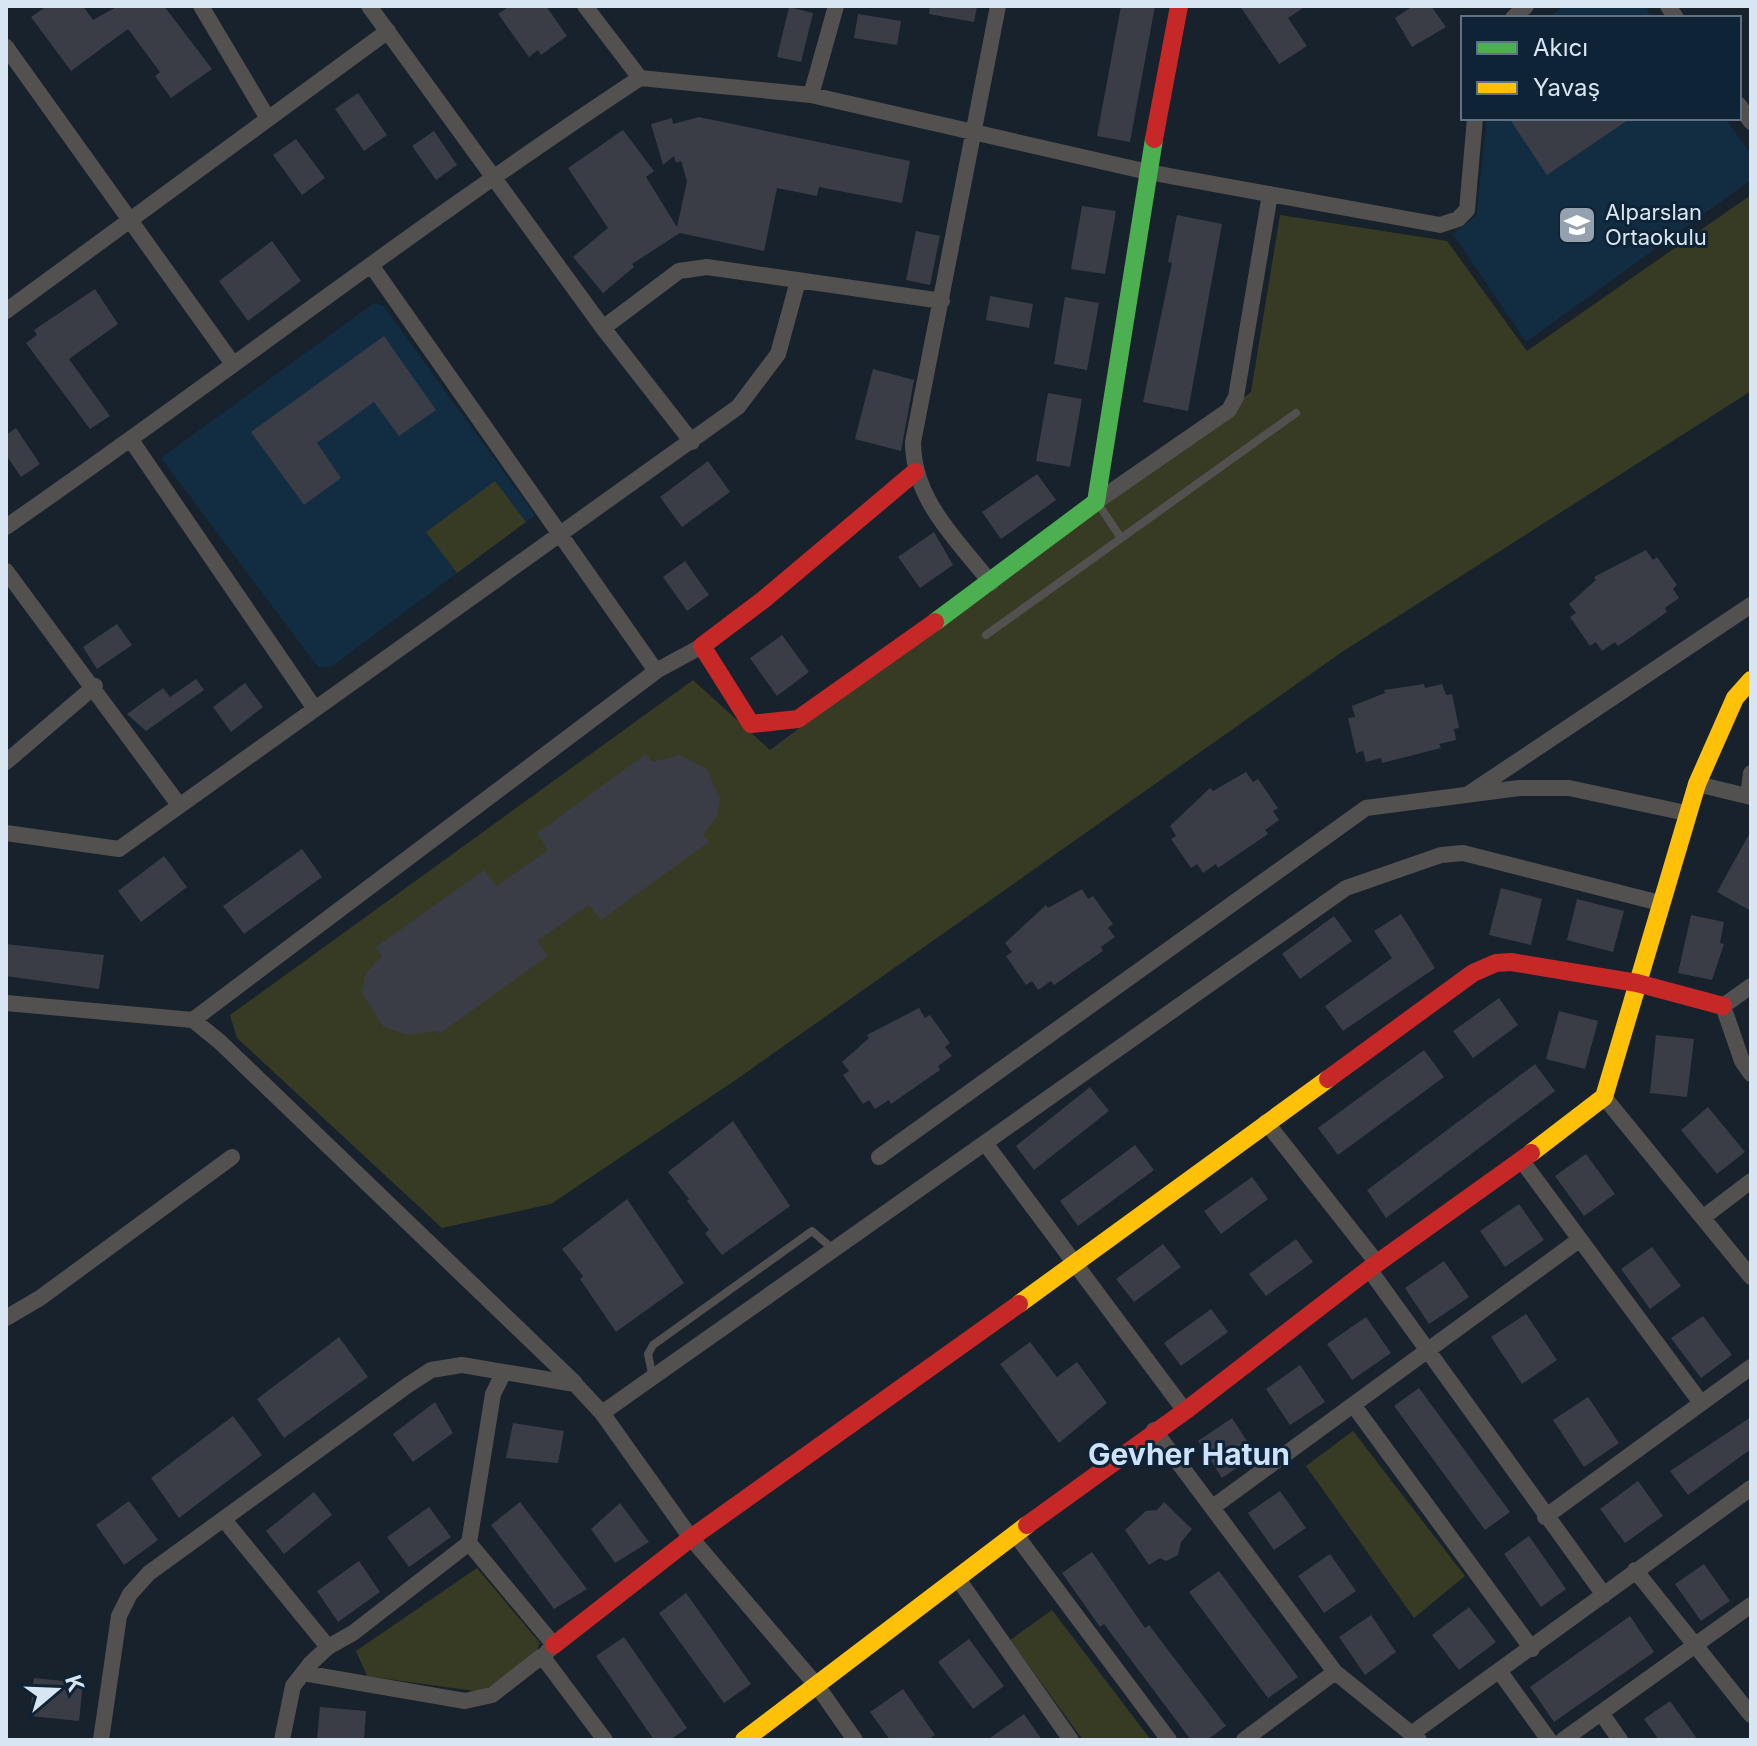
<svg xmlns="http://www.w3.org/2000/svg" width="1757" height="1746" viewBox="0 0 1757 1746" font-family="Inter,sans-serif">
	<rect width="100%" height="100%" fill="#17222d"/>
	<!-- built -->
	<path fill="#122c41" d="M1563 6H1645L1653 18H1549Z
		M1487 118H1725L1751 154V180L1526 342 1453 234 1476 216Z
		M374 303 383 305 535 515 331 667H318L161 458Z"/>
	<!-- green -->
	<path fill="#383b23" d="M1751 195V391L1342 652 737 1079 551 1204 442 1228 237 1038 230 1015 693 680 770 750 1251 392 1280 215 1447 241 1527 351Z
		M495 481 526 522 457 573 426 532Z
		M1353 1431 1465 1576 1414 1618 1306 1466Z
		M477 1568 540 1643 534 1657 481 1692 367 1676 356 1651Z
		M1052 1610 1151 1740H1083L1010 1640Z"/>
	<!-- building -->
	<path fill="#3a3d45" d="M47 6H83L93 20 118 6H164L212 69 171 98 155 76 160 72 128 29 71 71 31 17Z
		M510 6H546L567 36 541 55 538 50 529 57 498 14Z
		M930 6H977L974 22 929 14Z
		M1121 6H1155L1130 142 1097 136Z
		M1240 6H1306L1288 18 1307 46 1279 64Z
		M1413 6H1431L1446 27 1412 47 1395 18Z
		M789 7 813 13 801 62 777 57Z
		M858 14 901 21 897 45 854 38Z
		M358 93 387 135 364 151 335 109Z
		M699 117 910 161 902 203 819 187 817 196 777 188 764 251 680 233 632 264 634 267 603 293 573 257 608 228 568 168 623 130 654 171 646 177 677 227 687 181 681 161 676 163 674 156 663 165 651 124 672 118 673 124Z
		M1509 118H1631L1547 175Z
		M434 131 457 165 436 180 412 146Z
		M296 139 325 178 302 195 273 155Z
		M1082 206 1116 211 1105 274 1071 269Z
		M1177 215 1222 224 1188 411 1143 402 1172 263 1168 262Z
		M916 231 940 236 930 285 906 280Z
		M272 241 301 281 248 321 219 281Z
		M95 289 118 324 69 359 110 416 90 429 26 343 37 335 34 330Z
		M990 296 1033 304 1029 328 986 320Z
		M1065 297 1099 303 1087 370 1054 364Z
		M384 336 436 410 399 436 374 402 317 443 341 478 304 505 251 432Z
		M873 369 914 380 901 451 855 439Z
		M1048 393 1082 399 1070 467 1036 461Z
		M16 428 40 464 21 477 6 455V435Z
		M708 461 730 492 682 527 660 497Z
		M1037 474 1056 500 1001 539 982 512Z
		M934 532 953 565 920 588 898 557Z
		M1646 550 1653 560 1657 557 1677 585 1673 589 1679 598 1665 608 1667 612 1618 646 1615 642 1602 651 1596 642 1590 646 1570 617 1576 613 1569 604 1596 580 1594 577Z
		M685 561 709 595 687 611 663 577Z
		M117 624 132 645 97 669 83 647Z
		M782 635 809 672 777 696 750 658Z
		M196 679 204 690 146 731 127 714 163 688 170 697Z
		M245 683 263 707 231 732 213 707Z
		M1424 684 1425 688 1442 684 1446 695 1452 694 1459 728 1454 729 1456 740 1439 744 1441 748 1382 763 1381 758 1366 762 1363 751 1356 753 1348 718 1355 717 1352 706 1385 693 1384 690Z
		M646 754 652 762 680 755 707 769 720 799 717 816 703 835 709 842 601 920 589 905 537 941 548 956 439 1034 437 1031 408 1035 383 1027 362 992 366 973 382 956 376 947 484 870 497 886 548 850 537 833Z
		M1246 772 1253 782 1258 779 1278 808 1273 811 1279 820 1265 830 1268 834 1218 868 1216 864 1203 873 1197 864 1191 868 1171 839 1176 836 1170 826 1210 788 1213 791Z
		M1751 831V911L1717 892Z
		M302 849 322 877 244 934 223 906Z
		M164 856 187 887 141 922 118 891Z
		M1501 888 1542 899 1531 945 1489 935Z
		M1082 889 1088 899 1093 896 1113 924 1108 928 1115 937 1101 947 1103 951 1054 985 1051 981 1038 990 1032 981 1026 985 1006 956 1012 952 1005 943 1046 905 1048 908Z
		M1577 899 1624 911 1613 952 1567 940Z
		M1401 914 1435 968 1343 1031 1325 1006 1392 958 1374 931Z
		M1691 915 1724 922 1720 943 1724 944 1712 980 1678 973Z
		M1334 916 1352 941 1300 979 1282 954Z
		M6 944 104 955 99 989 6 976Z
		M1499 998 1518 1025 1473 1058 1453 1031Z
		M919 1008 925 1018 930 1015 950 1043 945 1047 952 1056 938 1066 940 1070 891 1104 889 1100 875 1109 869 1100 863 1104 843 1075 849 1071 842 1062 869 1038 867 1035Z
		M1559 1011 1598 1021 1585 1069 1546 1059Z
		M1656 1035 1694 1039 1687 1097 1650 1093Z
		M1424 1050 1444 1077 1338 1155 1318 1128Z
		M1535 1064 1555 1091 1386 1218 1367 1190Z
		M1090 1087 1109 1111 1034 1170 1016 1146Z
		M1708 1107 1745 1152 1717 1174 1681 1130Z
		M733 1121 790 1206 722 1255 705 1233 709 1230 687 1201 689 1199 668 1172Z
		M1135 1145 1154 1170 1078 1226 1060 1201Z
		M1586 1154 1615 1194 1584 1216 1555 1176Z
		M1252 1177 1268 1199 1221 1234 1204 1211Z
		M627 1199 684 1283 616 1332 580 1279 583 1276 562 1249Z
		M1519 1204 1544 1240 1505 1267 1480 1231Z
		M1296 1239 1313 1262 1266 1296 1249 1274Z
		M1163 1244 1181 1267 1134 1302 1116 1279Z
		M1652 1247 1681 1286 1650 1309 1621 1269Z
		M1444 1261 1469 1297 1429 1324 1405 1288Z
		M1211 1309 1228 1332 1181 1366 1164 1343Z
		M1526 1314 1557 1360 1522 1384 1491 1337Z
		M1703 1316 1732 1355 1701 1378 1671 1338Z
		M1366 1317 1391 1353 1352 1380 1327 1344Z
		M339 1337 368 1377 284 1438 257 1399Z
		M1030 1342 1057 1377 1077 1362 1107 1403 1059 1443 1000 1364Z
		M1300 1365 1325 1402 1290 1425 1266 1389Z
		M1419 1388 1510 1512 1485 1530 1394 1406Z
		M1588 1397 1619 1443 1584 1467 1553 1420Z
		M435 1402 453 1433 413 1462 393 1434Z
		M233 1416 262 1455 179 1518 151 1478Z
		M1751 1417V1449L1688 1495 1670 1471Z
		M1232 1418 1256 1455 1222 1478 1198 1441Z
		M513 1423 564 1431 558 1463 506 1458Z
		M1638 1481 1663 1516 1625 1543 1600 1509Z
		M1280 1491 1306 1528 1274 1550 1248 1513Z
		M314 1492 332 1515 284 1554 266 1531Z
		M129 1501 158 1540 124 1565 96 1525Z
		M520 1502 587 1589 554 1609 491 1525Z
		M1164 1502 1192 1529 1181 1542 1178 1555 1166 1561 1160 1558 1149 1565 1125 1530 1146 1511 1157 1510Z
		M620 1503 649 1542 615 1563 591 1529Z
		M429 1507 451 1537 409 1567 387 1537Z
		M1529 1536 1566 1589 1541 1607 1504 1554Z
		M1092 1552 1145 1628 1149 1625 1226 1726 1207 1740H1191L1104 1624 1100 1627 1062 1573Z
		M1330 1554 1356 1591 1324 1613 1298 1576Z
		M359 1561 380 1592 338 1622 317 1591Z
		M1704 1564 1730 1601 1701 1621 1675 1584Z
		M1219 1571 1298 1677 1268 1698 1189 1592Z
		M686 1593 751 1684 724 1703 659 1613Z
		M1469 1607 1496 1642 1459 1670 1432 1635Z
		M1371 1615 1396 1652 1365 1675 1339 1637Z
		M1630 1616 1654 1652 1554 1722 1530 1687Z
		M624 1637 687 1728 670 1740H654L596 1656Z
		M969 1639 1004 1686 973 1709 938 1662Z
		M34 1678 83 1683 79 1721 30 1716Z
		M903 1689 935 1735 927 1740H890L870 1712Z
		M1670 1701 1698 1740H1659L1644 1719Z
		M320 1707 366 1711 364 1740H317Z
		M1024 1714 1042 1740H987Z"/>
	<g fill="none" stroke-linecap="round" stroke-linejoin="round">
		<!-- lane -->
		<path stroke="#535050" stroke-width="8" d="M1097 502 1121 538
			M986 635 1296 413
			M653 1378 648 1354 653 1345 812 1231 833 1249"/>
		<!-- street -->
		<path stroke="#535050" stroke-width="16" d="M201 6 267 117
			M369 6 603 328 679 271 707 267 942 301
			M585 6 640 78 811 95 1148 172 1440 225 1458 219 1467 210 1475 118
			M1668 6 1676 18
			M1513 18 1526 6
			M6 47 233 364
			M811 95 836 6
			M1739 105 1751 122
			M371 265 656 671 702 646
			M6 311 388 31
			M603 328 692 442
			M131 440 315 709
			M1096 502 1229 410 1236 397 1270 194
			M6 527C219 379 424 220 640 78
			M6 571 179 805
			M991 583C957 540 913 500 913 442L998 6
			M6 762 95 686
			M1697 784 1751 797
			M1470 793 1751 605
			M1748 796 1751 773
			M6 833 119 849 738 407 778 354 798 281
			M1751 986 1723 1006 1742 1061 1751 1074
			M6 1003 193 1020 220 1042 575 1383
			M193 1020 659 669
			M1604 1097 1751 1277
			M1266 1122 1377 1263
			M985 1143 1185 1411
			M879 1157 1366 808 1519 788H1569L1686 813
			M1522 1161 1701 1403
			M1705 1216 1751 1181
			M1369 1269 1604 1595
			M6 1318 40 1298 232 1157
			M504 1372 493 1394 469 1543 554 1645 547 1652
			M1354 1406 1532 1649
			M602 1413 1346 888 1441 855 1463 853 1660 903
			M1154 1430 1335 1672 1419 1740
			M1213 1507 1579 1240
			M1545 1517 1751 1367
			M225 1521 328 1647
			M1016 1535 1169 1740
			M1635 1570 1751 1715
			M958 1579 1071 1740
			M1500 1672 1549 1740
			M303 1673 465 1701 492 1695 542 1656 605 1740
			M1602 1714 1620 1740
			M1414 1732 1751 1488
			M101 1740 119 1616 130 1594 149 1573 408 1385 431 1370 462 1365 575 1384 602 1413 691 1538 818 1687 855 1740
			M282 1740 293 1686 311 1663 328 1647 353 1633 469 1543
			M1244 1740 1335 1672
			M1563 1740 1751 1605"/>
		<!-- fast -->
		<path stroke="#4caf50" stroke-width="18" d="M935 622 1096 502 1154 139"/>
		<!-- slow -->
		<path stroke="#ffc107" stroke-width="18" d="M1531 1153 1604 1097 1697 784 1735 698 1751 680
			M1019 1304 1328 1079
			M744 1740 1027 1525"/>
		<!-- jam -->
		<path stroke="#c62828" stroke-width="18" d="M1154 139 1179 6
			M915 472 763 600 702 646 751 724 798 719 935 622
			M1328 1079 1473 973 1496 963 1511 962 1637 983 1723 1006
			M1027 1525 1185 1411 1369 1269 1531 1153
			M554 1645 691 1538 1019 1304"/>
	</g>
	<!-- icons -->
	<defs>
		<g id="school-square" transform="scale(2)"><rect x="-9" y="-9" width="18" height="18" rx="4" fill="#94a1ae" stroke="#0e2336"/><path d="M0-5L7-2L0 1L-7-2ZM-4 1L0 2.5L4 1V4Q0 6-4 4Z" fill="#fff"/></g>
	</defs>
	<g fill-rule="evenodd">
		<use href="#school-square" x="1577" y="225"/>
	</g>
	<g text-anchor="middle" dominant-baseline="central" stroke-width="6" stroke-linejoin="round" paint-order="stroke">
		<!-- poi labels -->
		<g font-size="22" fill="#d8e6f3" stroke="#0e2336" text-anchor="start">
			<text x="1605" y="212">Alparslan<tspan x="1605" dy="25">Ortaokulu</tspan></text>
		</g>
		<!-- district labels -->
		<g font-size="30" font-weight="bold" fill="#cde3fb" stroke="#0e2336">
			<text x="1189" y="1454">Gevher Hatun</text>
		</g>
	</g>
	<!-- border -->
	<rect width="1757" height="1746" fill="none" stroke="#d8e6f3" stroke-width="16"/>
	<!-- legend -->
	<rect x="1461" y="16" width="280" height="104" fill="#0e2336" stroke="#5f7182" stroke-width="2"/>
	<rect x="1477" y="42" width="40" height="12" fill="#4caf50" stroke="#5f7182" stroke-width="2"/>
	<text x="1533" y="56" font-size="24" fill="#d8e6f3">Akıcı</text>
	<rect x="1477" y="82" width="40" height="12" fill="#ffc107" stroke="#5f7182" stroke-width="2"/>
	<text x="1533" y="96" font-size="24" fill="#d8e6f3">Yavaş</text>
	<!-- north arrow -->
	<g transform="translate(56 1690) rotate(71)" stroke="#0e2336" stroke-width="6" paint-order="stroke">
	<path d="M0-6L14 30L0 20L-14 30Z" fill="#d8e6f3"/>
	<text y="-12" font-size="22" font-weight="bold" text-anchor="middle" fill="#d8e6f3">K</text>
	</g>
</svg>
